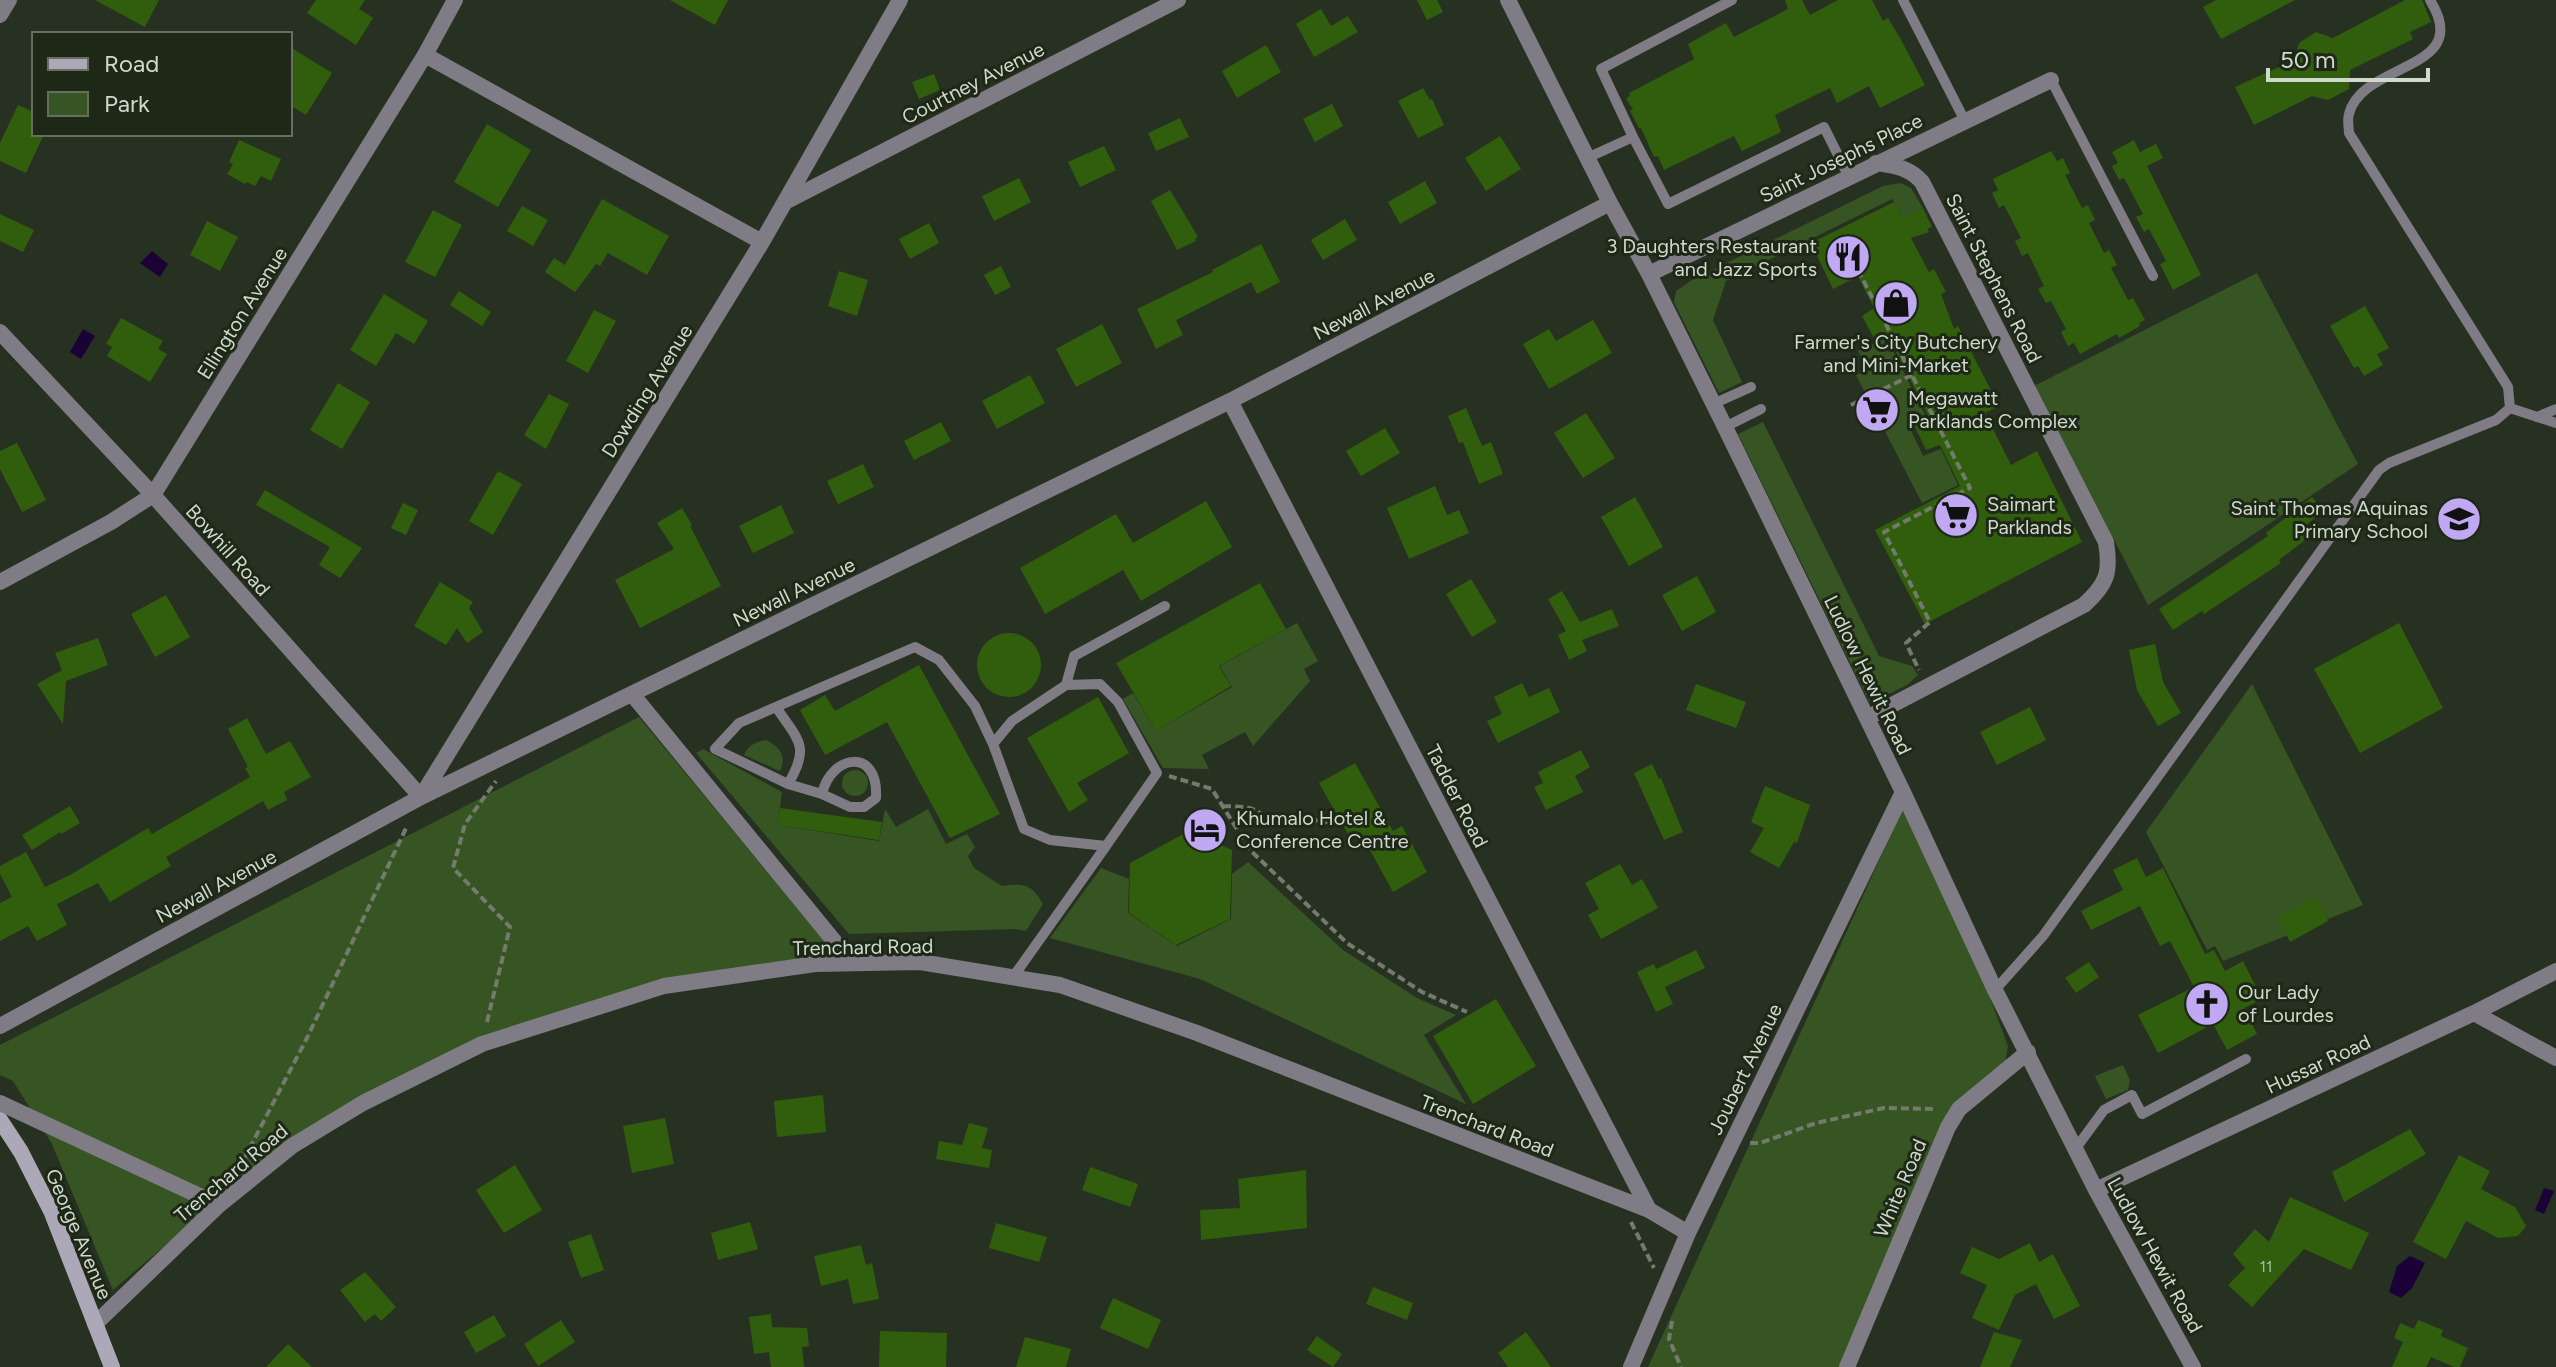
<svg xmlns="http://www.w3.org/2000/svg" width="2556" height="1367" viewBox="0 0 2556 1367" font-family="Figtree,sans-serif">
	<rect width="100%" height="100%" fill="#273121"/>
	<!-- green -->
	<path fill="#365523" d="M1900 183 1911 188 1923 208 1903 218 1892 199 1726 281 1713 320 1742 382 1719 393 1674 302 1676 291 1692 280 1883 186Z
		M2257 273 2358 464 2148 605 2034 386Z
		M1886 337 1925 415 1908 424 1923 456 1941 449 1958 485 1922 503 1856 375 1868 369 1858 351Z
		M1763 422 1879 656 1912 666 1918 675 1907 685 1870 703 1738 434Z
		M1297 623 1318 661 1304 669 1310 681 1253 746 1245 732 1202 755 1209 769 1163 768 1123 699 1133 693 1156 731 1232 687 1220 666Z
		M2252 684 2363 905 2223 961 2215 946 2207 950 2146 832Z
		M639 717 839 959 664 982 487 1039 362 1100 217 1201 113 1290 52 1144 13 1081 0 1075V1045Z
		M766 740C780 747 787 756 780 771L744 755C749 744 756 742 766 740Z
		M703 749 782 792 778 825 879 841 885 809 896 827 928 809 946 844 967 834 975 847 968 856 974 868 1002 886C1024 883 1032 884 1043 904L1026 931 1015 929 849 934 696 753Z
		M842 783a13 13 0 1 1 26 0a13 13 0 1 1-26 0Z
		M1904 806 1989 995 2008 1046 2005 1064 1954 1104 1841 1367H1648Z
		M1248 862 1343 950 1417 998 1456 1015 1424 1035 1466 1104 1200 979 1050 938 1101 868 1129 879 1128 913 1177 946 1231 919 1232 874Z
		M2123 1065 2130 1080 2128 1090 2106 1099 2095 1076Z"/>
	<!-- water -->
	<path fill="#1a0136" d="M152 251 168 264 160 277 140 263Z
		M83 329 95 336 81 359 70 352Z
		M2544 1188 2554 1191 2544 1214 2535 1210Z
		M2410 1256 2425 1263 2412 1288 2401 1298 2389 1292 2397 1266Z"/>
	<!-- building -->
	<path fill="#315e0c" d="M95 0H159L145 27Z
		M316 0H365L359 9 373 18 356 45 307 13Z
		M670 0H728L715 25Z
		M1417 0H1437L1443 12 1427 20Z
		M1785 0H1802L1810 15 1838 0H1872L1883 21 1888 18 1900 38 1925 85 1880 108 1869 86 1837 103 1830 88 1775 115 1781 132 1742 151 1734 136 1664 170 1658 156 1654 157 1641 128H1639L1630 111 1633 109 1626 99 1630 95 1629 93 1694 59 1688 44 1726 23 1734 37 1788 9Z
		M2216 0H2295L2221 39 2203 7Z
		M2405 0H2422L2431 22 2410 32 2413 39 2350 70 2349 89 2328 100 2312 96 2254 125 2235 87 2294 60 2299 43 2316 32 2333 38Z
		M1321 9 1331 26 1348 16 1358 32 1314 57 1296 24Z
		M1266 45 1281 72 1237 98 1222 71Z
		M290 47 332 73 306 115 290 105Z
		M934 74 940 90 919 99 912 82Z
		M1423 88 1430 100 1432 99 1444 125 1418 138 1398 101Z
		M1332 104 1343 126 1315 142 1303 119Z
		M18 105 34 112V134H44L26 173 0 161V143Z
		M1180 118 1189 137 1156 151 1148 133Z
		M487 124 531 150 498 207 454 182Z
		M1500 136 1521 169 1486 191 1465 158Z
		M239 140 281 159 271 181 261 176 255 186 247 182 245 184 227 174 233 164 229 162Z
		M2134 140 2140 152 2156 144 2163 158 2147 166 2201 275 2173 290 2160 264 2166 261 2149 229 2144 232 2136 217 2143 214 2124 178 2119 180 2112 166 2118 163 2112 152Z
		M1104 146 1116 170 1080 187 1068 162Z
		M2051 151 2057 161 2063 158 2070 173 2065 175 2082 208 2088 205 2095 220 2089 223 2104 253 2109 250 2117 265 2111 268 2128 300 2133 298 2145 320 2139 323 2140 326 2119 338 2117 334 2080 354 2074 343 2068 346 2061 332 2066 329 2051 301 2046 303 2038 289 2044 286 2028 253 2022 256 2015 241 2021 238 2004 205 1999 208 1992 193 1998 190 1993 179Z
		M1019 178 1031 202 994 221 982 196Z
		M1425 181 1437 203 1400 224 1388 202Z
		M1170 190 1198 237 1195 239 1196 241 1177 250 1151 201Z
		M602 199 669 236 647 275 608 253 600 266 596 264 575 292 545 272 554 258 565 265Z
		M1894 202 1903 218 1923 208 1932 227 1927 229 1929 232 1911 238 1929 272 1934 269 1946 292 1941 294 1954 329 1958 326 1999 406 1985 413 2011 465 2037 451 2082 542 1925 624 1875 530 1960 486 1940 445 1926 450 1914 425 1929 417 1887 334 1875 340 1862 316 1874 308 1858 276 1833 289 1811 243Z
		M522 206 548 220 533 246 507 231Z
		M433 210 462 225 435 277 405 262Z
		M0 214 34 230 23 252 0 241Z
		M1345 219 1357 240 1323 260 1311 240Z
		M207 221 238 237 220 271 190 255Z
		M929 223 939 243 910 259 899 239Z
		M1261 244 1280 282 1257 294 1251 282 1176 320 1183 335 1156 349 1137 309 1213 272 1212 270Z
		M1001 266 1011 287 995 295 984 275Z
		M839 271 868 280 857 316 828 306Z
		M459 291 491 312 482 326 450 305Z
		M384 294 428 321 414 344 396 333 376 366 350 350Z
		M2365 306 2389 348 2377 354 2383 365 2364 376 2358 366 2354 368 2330 326Z
		M594 310 616 321 588 373 566 361Z
		M121 318 163 341 158 349 167 354 150 382 107 356 112 347 106 344Z
		M1593 320 1612 353 1549 389 1523 344 1549 329 1556 341Z
		M1102 324 1122 363 1076 387 1056 349Z
		M1030 375 1045 403 997 429 982 401Z
		M338 383 370 402 342 449 310 430Z
		M549 394 569 404 546 449 524 435Z
		M1466 408 1482 446 1491 442 1503 474 1479 484 1463 442 1459 443 1448 416Z
		M1586 413 1615 458 1583 478 1554 433Z
		M941 422 951 441 914 460 904 441Z
		M1385 428 1400 453 1361 476 1346 451Z
		M17 443 46 500 22 512 0 469V451Z
		M863 464 874 487 838 504 827 481Z
		M498 471 522 484 493 535 469 521Z
		M1435 486 1447 515 1459 510 1469 533 1409 559 1387 508Z
		M265 490 362 548 340 578 319 565 330 547 256 505Z
		M1635 497 1663 547 1629 566 1601 517Z
		M2312 497 2324 511 2302 528 2309 537 2279 560 2281 563 2204 614 2202 611 2173 630 2159 609 2268 536 2266 533Z
		M1206 501 1232 547 1141 601 1123 570 1045 614 1020 568 1116 514 1133 543Z
		M403 503 418 510 406 535 391 528Z
		M781 505 794 533 753 553 739 526Z
		M682 508 692 525 690 526 721 586 640 628 615 580 674 549 657 523Z
		M1697 576 1716 612 1682 631 1662 595Z
		M1471 579 1497 622 1472 637 1446 594Z
		M440 582 473 602 469 608 483 632 467 643 457 628 446 645 414 626Z
		M1260 583 1286 629 1219 666 1231 686 1156 731 1116 663Z
		M1562 591 1580 622 1612 609 1619 626 1582 640 1587 651 1569 660 1558 635 1566 631 1548 599Z
		M166 595 190 637 155 657 131 614Z
		M2399 623 2443 708 2360 753 2314 669Z
		M977 665a32 32 0 1 1 64 0a32 32 0 1 1-64 0Z
		M98 638 108 665 66 681 63 724 37 684 62 670 55 653Z
		M2155 644 2163 682 2181 713 2158 726 2137 690 2129 650Z
		M919 665 1000 814 950 838 887 722 825 755 800 710 825 695 835 711Z
		M1522 683 1529 697 1549 688 1560 712 1498 743 1487 721 1502 714 1494 697Z
		M1696 684 1746 702 1736 728 1686 710Z
		M1098 697 1129 753 1077 783 1088 800 1069 812 1027 738Z
		M2030 707 2046 740 1997 765 1980 732Z
		M247 718 266 754 290 741 311 777 284 792 287 800 268 810 263 801 166 857 171 866 110 902 98 883 57 904 67 925 37 941 28 926 0 941V903L12 897 0 874V866L26 852 45 887 70 875 148 828 152 834 250 777 245 768 248 767 228 729Z
		M1581 750 1590 767 1575 776 1583 792 1546 810 1534 787 1543 783 1538 772Z
		M1355 763 1393 831 1402 826 1427 872 1393 892 1360 832 1350 838 1319 783Z
		M1652 764 1659 779 1661 778 1683 832 1664 840 1634 773Z
		M1765 786 1810 805 1797 843 1794 842 1779 868 1750 852 1764 828 1751 822Z
		M70 806 80 823 61 834 60 832 32 850 22 835Z
		M780 808 882 822 879 840 778 825Z
		M1189 831 1232 850 1230 919 1176 945 1129 913 1130 863Z
		M2137 858 2146 877 2163 868 2205 954 2214 950 2225 971 2243 961 2262 999 2244 1008 2257 1034 2227 1050 2213 1024 2158 1053 2138 1015 2194 987 2170 941 2160 946 2140 906 2091 930 2081 911 2123 890 2113 870Z
		M1620 864 1632 885 1642 879 1658 908 1601 939 1588 915 1599 909 1585 883Z
		M2316 897 2328 921 2290 942 2278 918Z
		M1696 950 1705 968 1665 987 1673 1004 1656 1012 1637 972 1654 964 1656 969Z
		M2089 962 2099 977 2076 993 2065 978Z
		M1496 999 1536 1066 1473 1104 1433 1036Z
		M823 1095 826 1132 777 1137 774 1101Z
		M665 1118 674 1164 632 1173 623 1126Z
		M969 1123 988 1128 982 1148 992 1150 989 1168 936 1159 939 1141 962 1145Z
		M2410 1129 2426 1154 2344 1202 2332 1172Z
		M2459 1155 2490 1171 2481 1189 2515 1207 2526 1226 2518 1236 2498 1238 2466 1221 2446 1259 2413 1242Z
		M515 1165 542 1210 504 1233 476 1190Z
		M1090 1167 1138 1184 1130 1207 1082 1190Z
		M1306 1170 1307 1228 1201 1240 1200 1210 1240 1208 1238 1179Z
		M2290 1197 2369 1233 2351 1270 2304 1249 2252 1307 2228 1285 2245 1268 2233 1254 2255 1229 2269 1242Z
		M750 1222 758 1249 718 1260 711 1233Z
		M996 1223 1047 1237 1039 1262 989 1248Z
		M591 1234 604 1270 581 1278 568 1242Z
		M2030 1243 2039 1262 2053 1254 2080 1306 2054 1319 2036 1284 2015 1295 1999 1330 1972 1318 1987 1285 1960 1273 1972 1247 1999 1259Z
		M861 1245 866 1265 872 1263 879 1299 853 1304 848 1279 821 1286 814 1256Z
		M365 1272 396 1307 381 1321 375 1314 365 1322 340 1290Z
		M1373 1287 1413 1303 1407 1320 1366 1304Z
		M1113 1298 1161 1320 1148 1349 1100 1328Z
		M771 1314 772 1327 807 1328 809 1346 802 1347 804 1367H771L769 1352 754 1354 749 1317Z
		M494 1315 506 1336 476 1353 464 1332Z
		M561 1320 575 1342 538 1366 524 1344Z
		M2418 1320 2443 1330 2441 1336 2468 1348 2460 1367H2454L2431 1357 2426 1367H2392L2403 1342 2394 1338 2400 1323 2414 1329Z
		M880 1331 947 1333 946 1367H879Z
		M1526 1332 1551 1367H1508L1498 1353Z
		M1994 1332 2022 1340 2010 1367H1980Z
		M1317 1336 1342 1354 1333 1367 1307 1350Z
		M1025 1337 1071 1349 1066 1367H1016Z
		M288 1344 312 1367H266Z"/>
	<g fill="none" stroke-linecap="round" stroke-linejoin="round">
		<!-- path -->
		<path stroke="#727b6d" stroke-width="4" stroke-dasharray="8 4" stroke-linecap="butt" d="M1858 270 1970 488 1884 532 1930 622 1906 643 1919 670
			M1851 405 1912 375
			M1169 776 1212 789 1250 850 1347 943 1422 992 1467 1012
			M1223 806C1247 807 1257 805 1272 826 1295 819 1316 817 1340 826
			M487 1022 510 927 453 868 465 824 496 781
			M1750 1143H1760L1816 1123 1884 1108 1936 1109
			M244 1159 307 1038 407 826
			M1631 1222 1654 1268
			M1672 1321 1669 1339 1681 1367"/>
		<!-- lane -->
		<path stroke="#7f7c85" stroke-width="10" d="M1903 0 1965 121
			M2051 80 2153 276
			M1633 137 1601 69 1732 0
			M1587 158 1633 137 1668 204 1824 127 1849 177
			M1713 404 1751 387
			M2510 408 2556 423
			M2537 417 2556 409
			M1725 427 1761 409
			M1066 685 1100 684 1118 702 1157 773 1106 846
			M776 707C798 740 811 746 788 784
			M993 744 1012 721 1066 685 1074 656 1165 606
			M822 794C831 754 879 747 876 798L864 807H850L822 794 788 784 715 749 739 723 915 647 939 660 975 706 993 744 1024 829 1050 840 1106 846 1013 977
			M1995 990 2043 936 2379 470 2389 463 2496 420 2510 408 2508 387 2349 133C2349 128 2347 120 2349 114 2362 61 2475 72 2430 0
			M2076 1148 2104 1110 2132 1095 2142 1114 2246 1059"/>
		<!-- street -->
		<path stroke="#7f7c85" stroke-width="16" d="M1508 0 1610 203 1649 274 1725 427 1903 792 1995 990 2096 1190 2193 1367
			M0 15 9 0
			M425 55 762 242
			M785 202 1178 0
			M1649 274 2051 80
			M0 332 153 495 421 797 762 242 900 0
			M1230 401 1649 1210
			M0 582 111 522 153 495 425 55 455 0
			M632 694 852 963
			M1867 718 2084 605C2107 584 2111 573 2106 542L1922 182C1909 167 1895 166 1876 163
			M2474 1013 2556 1058
			M0 1026 421 797 1230 401 1610 203
			M0 1103 219 1205
			M2096 1190 2474 1013 2556 971
			M95 1324 219 1205 292 1146 363 1103 482 1044 664 986 815 964 920 962 1060 985 1197 1033 1649 1210 1688 1233
			M1631 1367 1688 1233 1903 792
			M1847 1367 1948 1127 1959 1109 2028 1052"/>
		<!-- secondary -->
		<path stroke="#aca8b7" stroke-width="16" d="M0 1120 21 1152 52 1213 112 1367"/>
	</g>
	<!-- icons -->
	<defs>
		<g id="restaurant-disc" transform="scale(2.3)"><circle r="9.5" fill="#c1a8f3" stroke="#1d2817"/><path d="M-5-6h1v4h1v-4h1v4h1v-4h1v5L-1.5 .5V6h-2V.5L-5-1ZM5-6V6H3V1.5H1.5Q1.5-4 5-6Z" fill="#111"/></g>
		<g id="shop-disc" transform="scale(2.3)"><circle r="9.5" fill="#c1a8f3" stroke="#1d2817"/><path d="M-5-2.5h2.3a2.7 3.5 0 0 1 5.4 0H5L5.5 6h-11ZM-1.5-2.5h3a1.5 2.3 0 0 0-3 0Z" fill="#111"/></g>
		<g id="supermarket-disc" transform="scale(2.3)"><circle r="9.5" fill="#c1a8f3" stroke="#1d2817"/><path d="M-6-5.5h2.5l.6 2H6L4.5 2H-2.5L-4.4-4H-6ZM-1.5 3.2a1.3 1.3 0 1 0 .1 0ZM3 3.2a1.3 1.3 0 1 0 .1 0Z" fill="#111"/></g>
		<g id="school-disc" transform="scale(2.3)"><circle r="9.5" fill="#c1a8f3" stroke="#1d2817"/><path d="M0-5L7-2L0 1L-7-2ZM-4 1L0 2.5L4 1V4Q0 6-4 4Z" fill="#111"/></g>
		<g id="hotel-disc" transform="scale(2.3)"><circle r="9.5" fill="#c1a8f3" stroke="#1d2817"/><path d="M-6-4.5h1.5V1H6V5H4.5V3h-9V5H-6ZM-4 0a1.8 1.8 0 1 1 3.6 0ZM.5 0V-2.5h3Q6-2.5 6 0Z" fill="#111"/></g>
		<g id="church-disc" transform="scale(2.3)"><circle r="9.5" fill="#c1a8f3" stroke="#1d2817"/><path d="M-1.2-6h2.4v3.5h3.3v2.4h-3.3V6h-2.4V-.1h-3.3v-2.4h3.3Z" fill="#111"/></g>
	</defs>
	<g fill-rule="evenodd">
		<use href="#restaurant-disc" x="1848" y="257"/>
		<use href="#shop-disc" x="1896" y="303"/>
		<use href="#supermarket-disc" x="1877" y="410"/>
		<use href="#supermarket-disc" x="1956" y="515"/>
		<use href="#school-disc" x="2459" y="519"/>
		<use href="#hotel-disc" x="1205" y="830"/>
		<use href="#church-disc" x="2207" y="1004"/>
	</g>
	<g text-anchor="middle" dominant-baseline="central" stroke-width="6" stroke-linejoin="round" paint-order="stroke">
		<!-- number labels -->
		<g font-size="16" fill="#a9ba9d">
			<text x="2266" y="1266">11</text>
		</g>
		<!-- street labels -->
		<g font-size="20" fill="#d1d8cd" stroke="#1d2817">
			<text transform="translate(973 83) rotate(-27)">Courtney Avenue</text>
			<text transform="translate(1841 158) rotate(-26)">Saint Josephs Place</text>
			<text transform="translate(1994 278) rotate(63)">Saint Stephens Road</text>
			<text transform="translate(1374 304) rotate(-27)">Newall Avenue</text>
			<text transform="translate(242 313) rotate(-58)">Ellington Avenue</text>
			<text transform="translate(647 391) rotate(-58)">Dowding Avenue</text>
			<text transform="translate(228 550) rotate(48)">Bowhill Road</text>
			<text transform="translate(794 592) rotate(-26)">Newall Avenue</text>
			<text transform="translate(1868 675) rotate(64)">Ludlow Hewit Road</text>
			<text transform="translate(1457 796) rotate(63)">Tadder Road</text>
			<text transform="translate(216 886) rotate(-28)">Newall Avenue</text>
			<text transform="translate(863 947) rotate(-1)">Trenchard Road</text>
			<text transform="translate(2318 1064) rotate(-25)">Hussar Road</text>
			<text transform="translate(1745 1069) rotate(-64)">Joubert Avenue</text>
			<text transform="translate(1487 1126) rotate(21)">Trenchard Road</text>
			<text transform="translate(231 1173) rotate(-40)">Trenchard Road</text>
			<text transform="translate(1900 1188) rotate(-67)">White Road</text>
			<text transform="translate(79 1234) rotate(67)">George Avenue</text>
			<text transform="translate(2155 1255) rotate(61)">Ludlow Hewit Road</text>
		</g>
		<!-- poi labels -->
		<g font-size="20" fill="#d1d8cd" stroke="#1d2817" text-anchor="start">
			<text x="1817" y="246" text-anchor="end">3 Daughters Restaurant<tspan x="1817" dy="23">and Jazz Sports</tspan></text>
			<text x="1896" y="342" text-anchor="middle">Farmer's City Butchery<tspan x="1896" dy="23">and Mini-Market</tspan></text>
			<text x="1908" y="398">Megawatt<tspan x="1908" dy="23">Parklands Complex</tspan></text>
			<text x="1987" y="504">Saimart<tspan x="1987" dy="23">Parklands</tspan></text>
			<text x="2428" y="508" text-anchor="end">Saint Thomas Aquinas<tspan x="2428" dy="23">Primary School</tspan></text>
			<text x="1236" y="818">Khumalo Hotel &amp;<tspan x="1236" dy="23">Conference Centre</tspan></text>
			<text x="2238" y="992">Our Lady<tspan x="2238" dy="23">of Lourdes</tspan></text>
		</g>
	</g>
	<!-- legend -->
	<rect x="32" y="32" width="260" height="104" fill="#1d2817" stroke="#656e60" stroke-width="2"/>
	<rect x="48" y="58" width="40" height="12" fill="#aca8b7" stroke="#656e60" stroke-width="2"/>
	<text x="104" y="72" font-size="24" fill="#d1d8cd">Road</text>
	<rect x="48" y="92" width="40" height="24" fill="#365523" stroke="#656e60" stroke-width="2"/>
	<text x="104" y="112" font-size="24" fill="#d1d8cd">Park</text>
	<!-- scale -->
	<path d="M2268 68v12h160v-12" fill="none" stroke="#d1d8cd" stroke-width="4"/>
	<text x="2280" y="68" font-size="24" fill="#d1d8cd" stroke="#1d2817" stroke-width="6" paint-order="stroke">50 m</text>
</svg>
